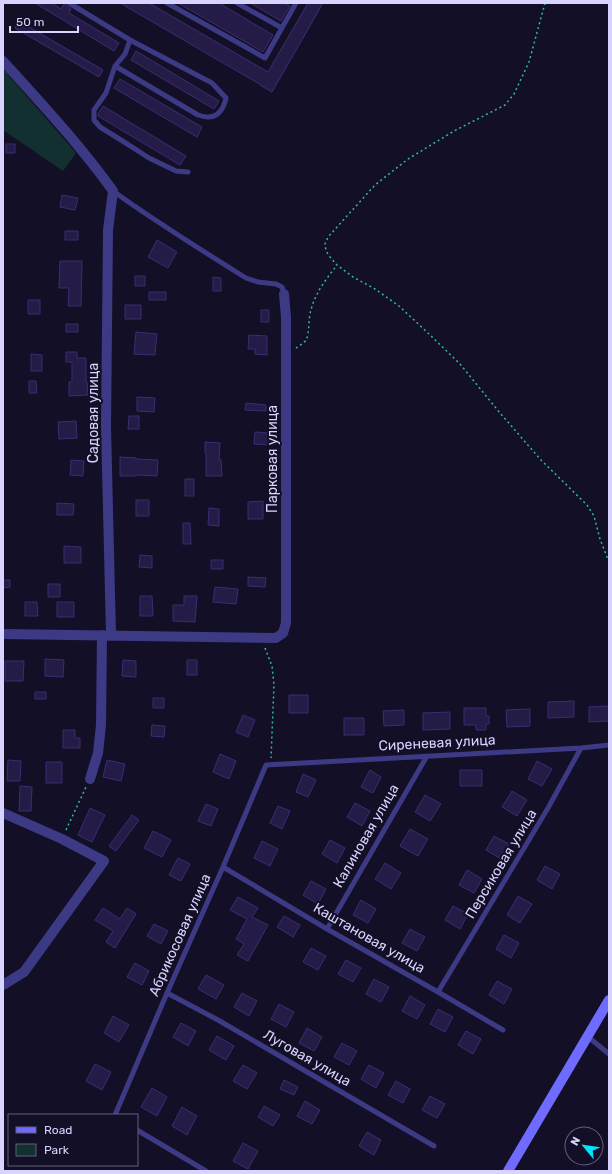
<svg xmlns="http://www.w3.org/2000/svg" width="612" height="1174" viewBox="0 0 612 1174" font-family="Rubik,sans-serif">
	<rect width="100%" height="100%" fill="#130f26"/>
	<!-- green -->
	<path fill="#12302f" d="M3 69 76 153 63 171 3 130Z"/>
	<!-- building -->
	<path fill="#241b47" stroke="#3b2d73" d="M35 3H52L61 9 64 4 71 9 69 13 119 43 114 51Z
		M120 3H149L268 72 308 3H323L272 92 260 85H261Z
		M178 3H219L273 35 263 52Z
		M250 3H284L290 6 281 21Z
		M19 21 103 70 99 77 15 28Z
		M136 51 219 101 214 109 131 60Z
		M120 79 202 127 197 137 114 88Z
		M103 106 186 156 180 165 98 116V114Z
		M6 144H15V153H6Z
		M62 195 78 198 75 210 60 207Z
		M65 231H78V240H65Z
		M157 240 177 252 168 268 148 257Z
		M60 261H82L81 306H68L69 288H59Z
		M135 276H145V286H135Z
		M213 277 221 278V291H213Z
		M149 292H166V300H149Z
		M28 300H40V314H28Z
		M125 305H141V319H125Z
		M261 310H269V322H261Z
		M66 324H78V332H66Z
		M136 332 157 334 155 355 134 354Z
		M249 335 267 336V355L255 354V349H248Z
		M66 352H77V358H86V382H87L88 395 69 396V382H72V362H66Z
		M31 354 42 355V371H31Z
		M29 381H36L37 393H29Z
		M137 397 155 398 154 412 137 411Z
		M246 403 266 405V411L245 410Z
		M129 416H139V429H128Z
		M76 421 77 438 59 439 58 422Z
		M255 432 270 433V445L254 444Z
		M205 442 220 443 219 460H221L222 476H206V453H205Z
		M120 457 136 458V459L158 460 157 476 136 475V476H120Z
		M71 460 84 461 83 476 70 475Z
		M185 479H194V496H185Z
		M136 500H149V516H136Z
		M263 501V519H248V502Z
		M57 503 74 504 73 515H57Z
		M209 508 219 509V526L208 525Z
		M183 523H190L191 544H183Z
		M64 546 81 547V563H64Z
		M140 555 152 556V568L139 567Z
		M211 560H223V569H211Z
		M248 577 266 578 265 587 248 586Z
		M3 580H10V587L3 588Z
		M48 584H60V597H48Z
		M215 587 238 589 236 604 213 602Z
		M140 596H152L153 616H140Z
		M184 596H197L195 622 173 621V605H184Z
		M25 602H37L38 616H25Z
		M57 602H74V617H57Z
		M45 659 64 660 63 677 45 676Z
		M123 660 136 661V677L122 676Z
		M187 660H197V675H187Z
		M5 661H24L23 681H5Z
		M35 692H46V699H35Z
		M289 695H308V713H289Z
		M153 698H164V708H153Z
		M574 701V717L548 718V702Z
		M609 706V721L589 722V707Z
		M464 708H486V716H489V724H486V730H476V725H464Z
		M530 709V726L507 727 506 710Z
		M404 710V725L384 726 383 711Z
		M450 712V729L423 730V713Z
		M243 715 255 720 248 737 236 732Z
		M344 718H364V735H344Z
		M152 725 165 726 164 737 151 736Z
		M63 730H75V738H80V748H63Z
		M220 754 236 761 229 779 213 772Z
		M8 760 21 761 20 781H7Z
		M107 760 125 764 121 781 103 777Z
		M537 761 552 769 542 786 528 779Z
		M46 762H62V783H46Z
		M370 770 381 777 373 793 361 787Z
		M460 770H482V786H460Z
		M303 774 316 780 308 797 296 792Z
		M20 786 32 787 31 811H19Z
		M512 791 527 800 517 816 502 807Z
		M425 795 441 804 430 821 415 812Z
		M355 803 370 811 362 826 347 817Z
		M206 804 218 809 211 826 198 821Z
		M278 806 290 811 282 829 270 823Z
		M90 808 105 815 92 842 78 835Z
		M132 815 139 820 116 851 109 846Z
		M410 829 428 839 418 856 400 846Z
		M153 831 171 840 162 857 144 848Z
		M494 836 509 844 501 859 486 850Z
		M330 840 345 848 337 863 322 854Z
		M262 841 278 849 270 866 254 858Z
		M178 858 190 864 181 881 169 875Z
		M385 863 401 873 391 889 375 879Z
		M545 866 560 874 552 889 537 880Z
		M467 870 482 879 474 893 459 885Z
		M311 881 326 889 318 904 303 895Z
		M518 896 532 904 520 923 507 915Z
		M238 897 258 908 252 917 268 925 248 961 237 955 244 944 236 939 247 919 230 910Z
		M361 900 376 909 368 923 353 915Z
		M453 906 468 914 460 929 445 920Z
		M103 908 120 919 127 908 136 914 115 948 106 942 113 931 95 920Z
		M284 916 300 925 293 937 277 927Z
		M154 924 168 931 161 944 147 936Z
		M410 929 425 937 417 951 402 943Z
		M504 935 519 943 511 958 496 949Z
		M311 948 326 956 318 970 303 962Z
		M346 960 361 968 353 982 338 974Z
		M135 963 149 971 142 985 127 977Z
		M206 975 224 985 216 999 198 989Z
		M374 979 389 987 381 1002 366 994Z
		M497 981 512 989 504 1004 489 995Z
		M242 993 257 1001 249 1016 234 1007Z
		M410 996 425 1005 417 1019 402 1011Z
		M279 1004 294 1012 286 1027 271 1019Z
		M438 1009 453 1017 445 1032 430 1024Z
		M113 1016 129 1025 119 1042 104 1033Z
		M181 1023 196 1031 188 1046 173 1037Z
		M307 1028 322 1037 314 1051 299 1043Z
		M466 1031 481 1039 473 1054 458 1045Z
		M217 1036 234 1046 226 1060 209 1050Z
		M342 1043 357 1051 349 1065 334 1057Z
		M95 1064 111 1072 102 1090 86 1081Z
		M243 1065 257 1073 247 1089 233 1081Z
		M369 1065 384 1073 376 1088 361 1079Z
		M284 1080 298 1087 294 1095 280 1089Z
		M396 1081 410 1089 403 1103 388 1095Z
		M152 1088 167 1097 157 1116 141 1107Z
		M430 1096 445 1104 437 1118 422 1110Z
		M305 1101 320 1110 312 1124 297 1116Z
		M264 1106 280 1115 273 1126 258 1117Z
		M182 1107 197 1116 187 1135 172 1126Z
		M367 1132 381 1140 374 1155 359 1146Z
		M243 1143 258 1151 248 1169 233 1161Z"/>
	<g fill="none" stroke-linecap="round" stroke-linejoin="round">
		<!-- path -->
		<path stroke="#2fb8b0" stroke-width="1.5" stroke-dasharray="2 3" stroke-linecap="butt" d="M545 3 529 62 514 94 505 105 454 131 408 159 375 185 328 237 325 244 326 251 330 257 337 265 353 277 375 289 399 306 429 334 460 364 500 413 541 460 587 505 594 516 600 539 609 562
			M296 348C299 346 304 343 306 340 310 333 308 318 311 310 315 293 327 278 337 265
			M265 648 272 666 274 685 271 758
			M66 830 86 787"/>
		<!-- service -->
		<path stroke="#3d3a85" stroke-width="5" d="M69 3 130 40 212 83 226 98C224 107 219 117 208 117 205 117 201 116 198 115L115 66
			M167 3 265 58 296 3
			M237 3 282 28
			M130 40 125 54 115 66 106 93 94 110V120L100 127 121 140 149 158 176 171 188 172
			M113 191C156 222 201 250 246 278L258 282 276 284 282 287 284 294
			M223 867 327 929 438 992 503 1030
			M327 929 427 756
			M438 992 548 808 581 748
			M167 993 218 1020 434 1146
			M587 1036 609 1054
			M115 1115 167 993 223 867 266 765 581 748 609 745
			M137 1130 206 1171"/>
		<!-- minor -->
		<path stroke="#3d3a85" stroke-width="10" d="M3 61C41 103 80 145 113 191L108 230 106 427 111 635
			M3 634 276 638 283 633 286 623V317L284 294
			M90 779 98 753 101 725 102 635
			M3 813 62 839 104 861 24 972 3 985"/>
		<!-- secondary -->
		<path stroke="#6f6bff" stroke-width="10" d="M508 1171 609 1000"/>
	</g>
	<g text-anchor="middle" dominant-baseline="central" stroke-width="4" stroke-linejoin="round" paint-order="stroke">
		<!-- street labels -->
		<g font-size="14" fill="#d9d4ff" stroke="#130f26">
			<text transform="translate(93 413) rotate(-90)">Садовая улица</text>
			<text transform="translate(272 459) rotate(-90)">Парковая улица</text>
			<text transform="translate(437 743) rotate(-3)">Сиреневая улица</text>
			<text transform="translate(366 836) rotate(-60)">Калиновая улица</text>
			<text transform="translate(501 864) rotate(-59)">Персиковая улица</text>
			<text transform="translate(180 935) rotate(-66)">Абрикосовая улица</text>
			<text transform="translate(369 938) rotate(30)">Каштановая улица</text>
			<text transform="translate(307 1058) rotate(30)">Луговая улица</text>
		</g>
	</g>
	<!-- border -->
	<rect width="612" height="1174" fill="none" stroke="#d9d4ff" stroke-width="8"/>
	<!-- legend -->
	<rect x="8" y="1114" width="130" height="52" fill="#130f26" stroke="#625e7d"/>
	<rect x="16" y="1127" width="20" height="6" fill="#6f6bff" stroke="#625e7d"/>
	<text x="44" y="1134" font-size="12" fill="#d9d4ff">Road</text>
	<rect x="16" y="1144" width="20" height="12" fill="#12302f" stroke="#625e7d"/>
	<text x="44" y="1154" font-size="12" fill="#d9d4ff">Park</text>
	<!-- north arrow -->
	<g transform="translate(584 1146) rotate(299)"><circle r="19" fill="#130f26" stroke="#625e7d"/>
	<path d="M0-3L7 15L0 10L-7 15Z" fill="#00e5ff"/>
	<text y="-6" font-size="11" font-weight="bold" text-anchor="middle" fill="#d9d4ff">N</text>
	</g>
	<!-- scale -->
	<path d="M10 26v6h68v-6" fill="none" stroke="#d9d4ff" stroke-width="2"/>
	<text x="16" y="26" font-size="12" fill="#d9d4ff" stroke="#130f26" stroke-width="3" paint-order="stroke">50 m</text>
</svg>
